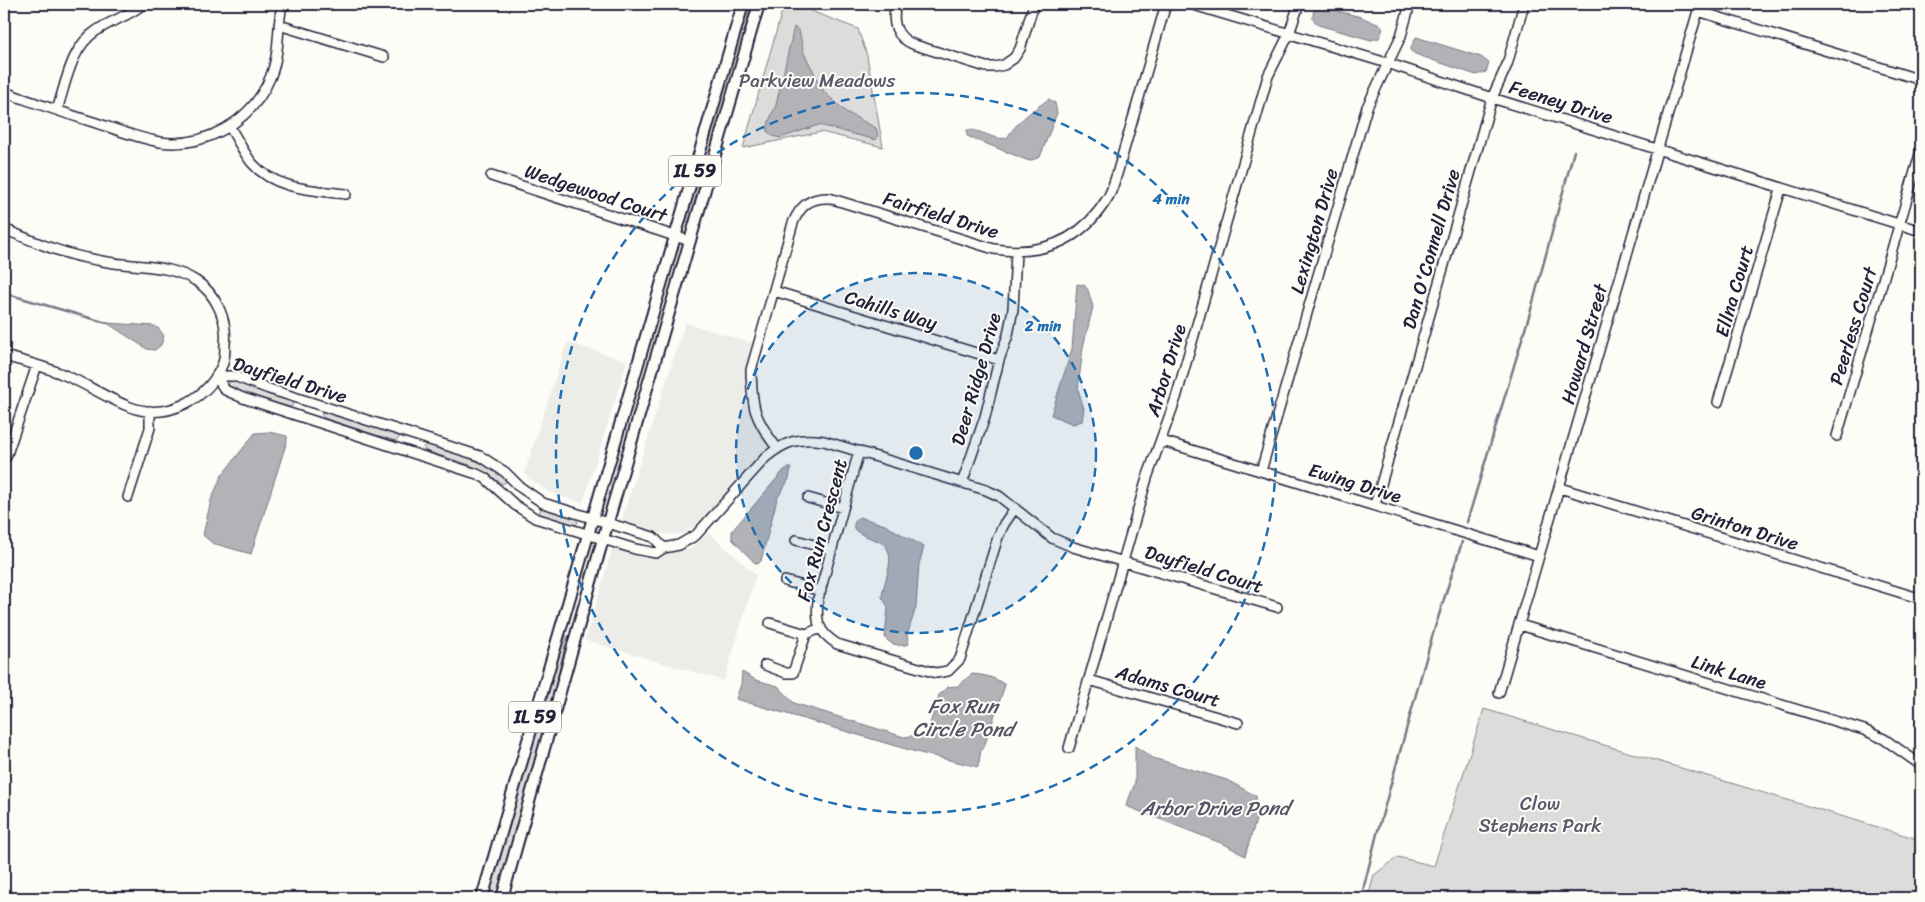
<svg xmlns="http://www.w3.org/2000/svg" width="1925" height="902" viewBox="0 0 1925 902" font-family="Sriracha,sans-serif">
	<rect width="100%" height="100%" fill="#fdfcf7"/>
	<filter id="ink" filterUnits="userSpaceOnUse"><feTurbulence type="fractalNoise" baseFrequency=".02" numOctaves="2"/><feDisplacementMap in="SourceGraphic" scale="10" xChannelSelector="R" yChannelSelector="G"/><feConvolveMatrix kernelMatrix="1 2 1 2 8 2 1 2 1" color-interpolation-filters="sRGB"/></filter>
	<g filter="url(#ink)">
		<!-- built -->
		<path fill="#ecece9" d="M685 323 752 343 745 369 746 403 768 447 705 517 684 534H657L620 525Z
			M567 342 627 361 583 503 548 492 524 474Z
			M709 533 756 575 724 681 585 640 614 544 655 557 691 549Z"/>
		<!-- green -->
		<path fill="#dddcdb" stroke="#807f8b" d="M748 4H751L742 44 690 222 686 221Z
			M784 4H793L858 29 867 56 883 147 821 132 743 148Z
			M230 380 291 400 293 405 290 407C273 402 240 396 228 384Z
			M325 411 395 433 398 435 399 438 395 441 324 418 321 414Z
			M427 444C455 453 483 460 506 479V482L502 484 488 474 470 465 426 451 423 447Z
			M541 508 576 518 578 523 575 525 542 515 539 513Z
			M565 635 567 636 555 689 496 898H487Z
			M1484 709 1921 840V898H1368L1374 875 1398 857 1434 866Z"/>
		<!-- water -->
		<path fill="#b2b2b7" stroke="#787885" d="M802 4H834L831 9 826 11 820 9Z
			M1318 6 1361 17 1382 26 1383 29 1379 38 1371 40 1318 25 1313 19C1313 14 1313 8 1318 6Z
			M794 27 799 31 804 53 824 92 846 112 876 128 878 135 876 140 819 125 780 138 773 136 767 131 769 121 776 105Z
			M1416 37 1481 57 1489 63 1486 72 1476 75 1415 54 1410 50Z
			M1049 99 1055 103 1057 113 1040 157 1029 161 967 136V130C981 129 994 141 1007 138 1018 120 1032 111 1049 99Z
			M1077 284 1084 285 1088 290 1093 307 1083 347 1078 389 1084 409 1082 421 1073 424 1051 415 1072 349Z
			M107 323 155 326 159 329 164 336 161 345 155 350 147 349Z
			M269 432 287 436V441L251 554 212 543 203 535 211 500 222 475 255 433Z
			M788 468H791L789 479 777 499 761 561 758 564 755 563 732 539V531L784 470Z
			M859 517 885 525 924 547 919 564 916 607 907 636 909 644C901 647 889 645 885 637L888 607 882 597C883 580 900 553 880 542 872 538 862 536 855 530 852 526 855 520 859 517Z
			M742 672 756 680 778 686 794 703 904 737 920 735 929 727 939 695 948 687 958 686 972 674C984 675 995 677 1005 685L985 744 981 750 978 767 916 752 736 699 741 684Z
			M1135 746 1153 758 1227 780 1256 796 1257 817 1245 856 1226 845 1126 806 1135 783Z"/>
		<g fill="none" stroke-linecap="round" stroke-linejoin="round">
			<!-- stream -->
			<path stroke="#787885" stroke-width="2.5" d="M4 293 107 323
				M1467 522 1532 306 1574 151
				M1361 898 1377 834 1432 637 1462 542"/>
			<!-- minor casing -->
			<g stroke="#22223b" stroke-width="12">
				<path id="minor" d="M896 4C891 23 896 38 915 45L986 67H995L1004 65 1014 58 1020 49 1034 4
					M1190 4 1387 63 1492 98 1921 231
					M1698 11 1921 80
					M279 25 384 57
					M4 92C33 102 61 112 90 121 113 128 136 138 160 142 206 148 252 121 270 78 280 55 277 29 282 4
					M57 110C66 83 71 47 96 31 111 20 128 17 143 4
					M229 126C237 138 243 152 252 163 275 190 314 190 346 194
					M491 176 690 241
					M4 229C30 240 58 252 86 258 98 260 111 263 123 264 150 267 174 267 196 281 216 293 228 321 225 344 225 350 225 357 223 363 209 399 167 421 130 407 106 398 85 383 62 374 43 366 23 361 4 356
					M774 291 999 360
					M216 376 225 390 243 398 477 474 485 478 515 505 535 518 635 549 656 553 664 548 679 545 696 535 766 457C786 441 799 437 824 441L986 490 999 496 1052 538 1073 547 1277 607
					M216 376H234L269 389 480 456 505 472 520 487 543 503 653 537 664 548
					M1718 402 1781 189
					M1837 436 1921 151
					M1162 441 1539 556
					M777 448C754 418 752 408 751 370L793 223C800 206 810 197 829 198L994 249C1042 256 1081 241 1107 199 1112 192 1114 182 1117 174L1166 4
					M859 451 818 599C816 622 817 631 837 644L936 673 948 671 960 659 998 537 1004 524 1015 508
					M6 457 37 365
					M1261 471 1367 107 1401 36 1410 4
					M962 483 985 417 999 360 1008 335 1013 309 1016 252
					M1560 488 1912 596 1921 597
					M128 497 150 428V411
					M808 498 843 508
					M1375 505 1492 98 1507 65 1524 4
					M796 540 832 550
					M785 581 821 591
					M770 623 806 634
					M1520 625 1864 730 1884 739 1921 765
					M765 665 786 673H793L806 634 821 628
					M1089 680 1238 723
					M1499 693 1700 4
					M1069 748 1147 478 1176 398 1268 76 1289 34 1299 4"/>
			</g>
			<!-- major casing -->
			<g stroke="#22223b" stroke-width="14">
				<path id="major" d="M482 898 743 4
					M502 898 603 539 759 4"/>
			</g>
			<!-- minor -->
			<use href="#minor" stroke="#fdfcf7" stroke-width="9"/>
			<!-- major -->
			<use href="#major" stroke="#fdfcf7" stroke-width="10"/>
		</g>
	</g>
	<!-- distance rings -->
	<circle cx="916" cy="453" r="180" fill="#1f6fb2" fill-opacity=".12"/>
	<g fill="none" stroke="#1f6fb2" stroke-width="2.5" stroke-dasharray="9 6">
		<circle cx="916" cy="453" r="180"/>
		<circle cx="916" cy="453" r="360"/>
	</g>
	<g text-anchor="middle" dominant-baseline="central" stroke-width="4" stroke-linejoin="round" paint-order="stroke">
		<!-- shield labels -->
		<g fill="#fdfcf7" stroke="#646373" stroke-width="1">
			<rect x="669" y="155.5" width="52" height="31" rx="4"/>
			<rect x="509" y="701.5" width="52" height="31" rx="4"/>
		</g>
		<g font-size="18" font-weight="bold" fill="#22223b">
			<text x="695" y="171">IL 59</text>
			<text x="535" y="717">IL 59</text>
		</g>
		<!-- park labels -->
		<g font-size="19" fill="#5a5a6b" stroke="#fdfcf7">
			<text x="817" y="80">Parkview Meadows</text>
			<text x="1540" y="803">Clow<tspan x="1540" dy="22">Stephens Park</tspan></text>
		</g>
		<!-- street labels -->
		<g font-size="19" fill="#22223b" stroke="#fdfcf7">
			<text transform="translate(1561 102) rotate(17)">Feeney Drive</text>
			<text transform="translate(596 193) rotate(18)">Wedgewood Court</text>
			<text transform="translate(941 215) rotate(17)">Fairfield Drive</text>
			<text transform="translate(1314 231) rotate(-74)">Lexington Drive</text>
			<text transform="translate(1431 249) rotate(-74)">Dan O'Connell Drive</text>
			<text transform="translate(1734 291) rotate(-74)">Ellna Court</text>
			<text transform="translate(891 310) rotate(17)">Cahills Way</text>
			<text transform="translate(1853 326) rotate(-73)">Peerless Court</text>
			<text transform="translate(1584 344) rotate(-74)">Howard Street</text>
			<text transform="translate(1166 370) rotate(-73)">Arbor Drive</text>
			<text transform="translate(976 379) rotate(-74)">Deer Ridge Drive</text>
			<text transform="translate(290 380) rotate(17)">Dayfield Drive</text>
			<text transform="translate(1355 483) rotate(17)">Ewing Drive</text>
			<text transform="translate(1745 528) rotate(17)">Grinton Drive</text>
			<text transform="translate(822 530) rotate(-75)">Fox Run Crescent</text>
			<text transform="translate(1204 569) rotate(17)">Dayfield Court</text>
			<text transform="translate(1729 672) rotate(17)">Link Lane</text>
			<text transform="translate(1168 686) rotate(16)">Adams Court</text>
		</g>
		<!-- water labels -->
		<g font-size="20" font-style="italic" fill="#545466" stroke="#fdfcf7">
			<text x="963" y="706">Fox Run<tspan x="963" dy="23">Circle Pond</tspan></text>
			<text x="1215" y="808">Arbor Drive Pond</text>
		</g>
	</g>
	<circle cx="916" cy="453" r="8" fill="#1f6fb2" stroke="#fdfcf7" stroke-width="2.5"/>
	<g font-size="15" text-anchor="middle" font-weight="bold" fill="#1f6fb2" stroke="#fdfcf7" stroke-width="4" stroke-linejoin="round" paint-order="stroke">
		<text x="1171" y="204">4 min</text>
		<text x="1043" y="331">2 min</text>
	</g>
	<!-- margin -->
	<rect width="1925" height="902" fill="none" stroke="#fdfcf7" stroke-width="20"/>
	<rect x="10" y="10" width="1905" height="882" fill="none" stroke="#22223b" stroke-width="2" filter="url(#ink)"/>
</svg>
